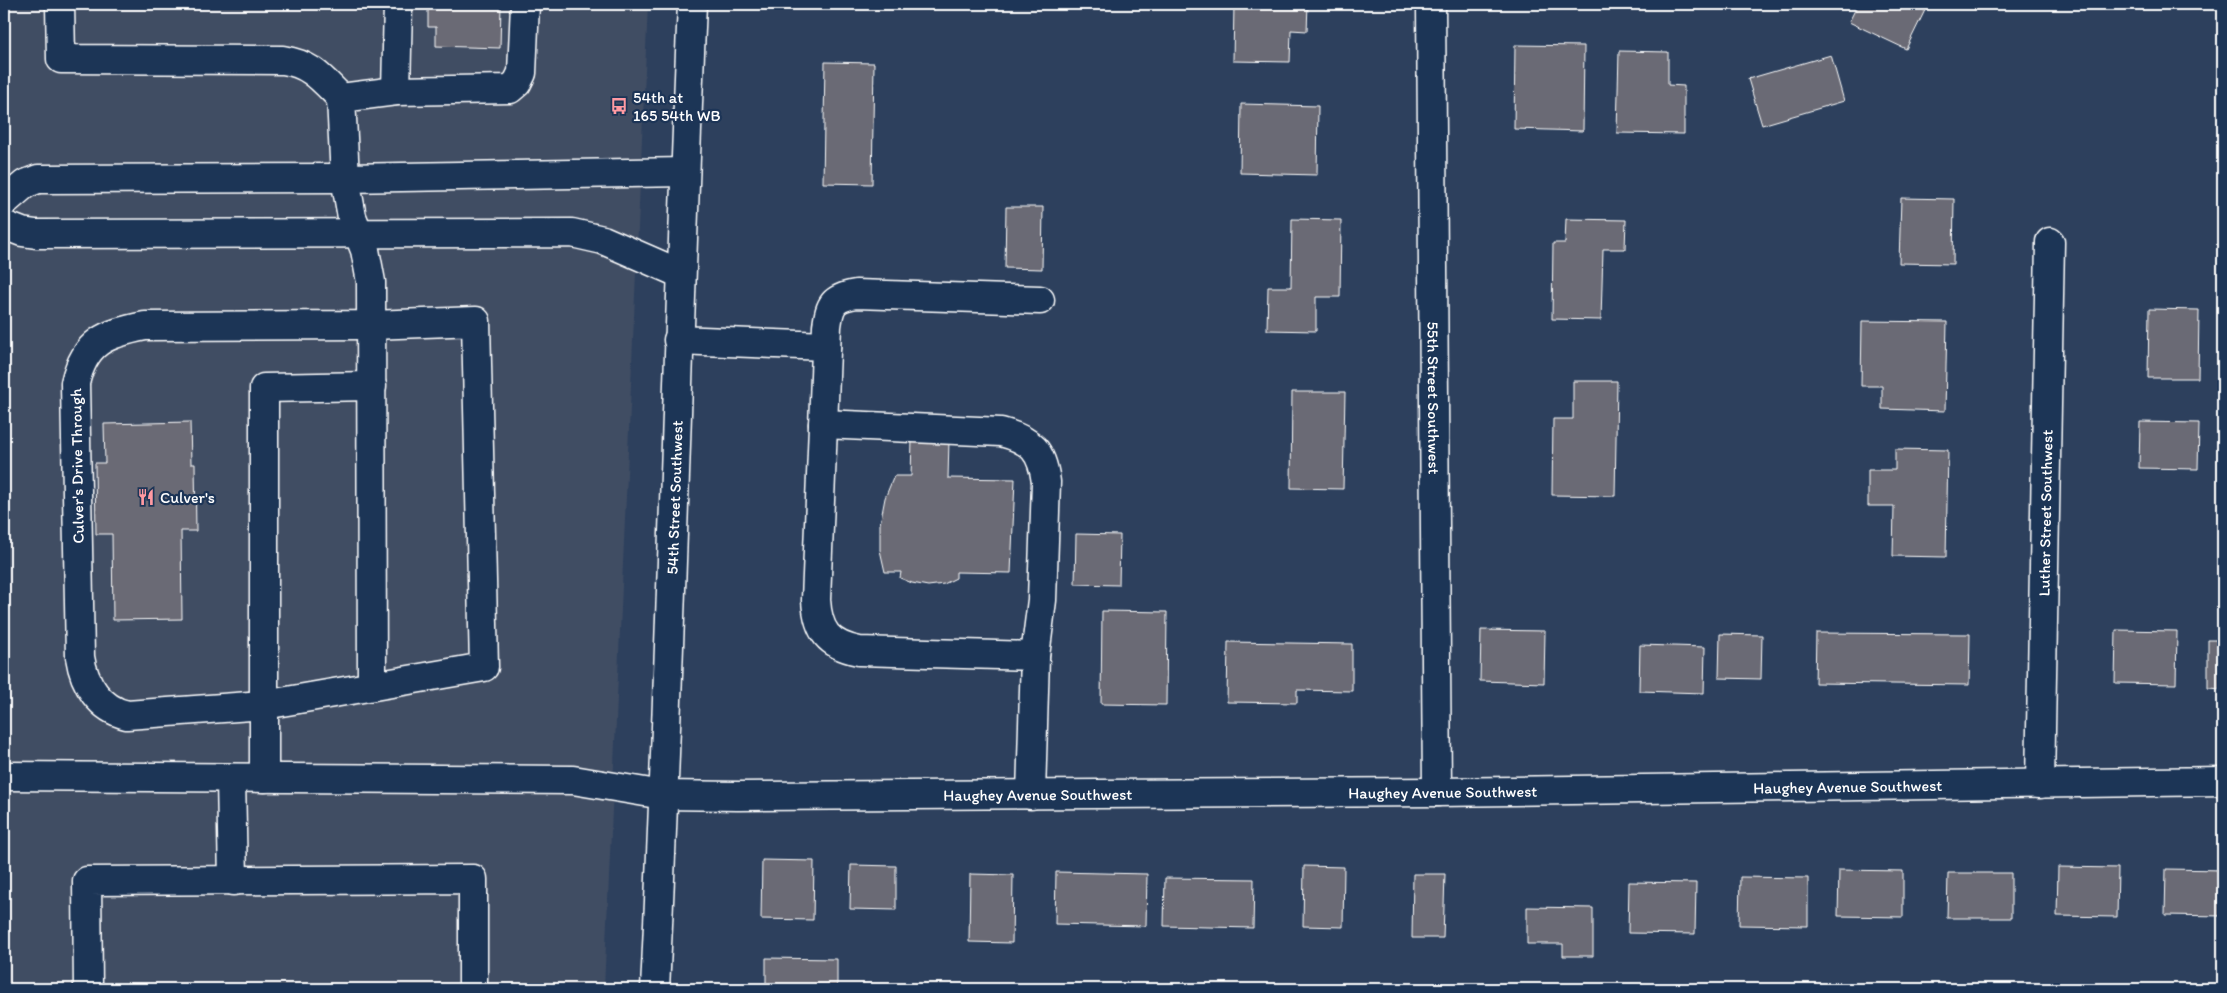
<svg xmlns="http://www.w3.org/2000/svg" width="2227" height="993" viewBox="0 0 2227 993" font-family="Itim,sans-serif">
	<rect width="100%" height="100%" fill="#2d405d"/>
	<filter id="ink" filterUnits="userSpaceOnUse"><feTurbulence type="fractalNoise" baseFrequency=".02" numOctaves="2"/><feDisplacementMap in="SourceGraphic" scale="10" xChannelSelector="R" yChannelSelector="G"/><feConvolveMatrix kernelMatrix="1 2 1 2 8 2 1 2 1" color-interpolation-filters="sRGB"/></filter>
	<g filter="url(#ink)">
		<!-- built -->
		<path fill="#404d64" d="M4 4H648L604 989H4Z"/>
		<!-- building -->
		<path fill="#6b6a74" stroke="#fff" d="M428 4H501L500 48 436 46V27H428Z
			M1234 4H1308L1307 31 1291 30 1290 62 1233 61Z
			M1858 4H1928L1906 49 1849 22Z
			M1515 45 1584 46 1583 131 1514 129Z
			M1619 51 1668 52V85L1684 86V134L1617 133Z
			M1831 55 1844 101 1762 125 1748 79Z
			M825 62 874 63 872 184 823 183Z
			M1241 104 1318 106 1317 175 1240 173Z
			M1901 198 1954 199 1953 264 1899 263Z
			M1006 207H1043L1042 269 1005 268Z
			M1292 219 1341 220 1340 297H1316V331L1267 330 1268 287H1291Z
			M1566 219 1626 220 1625 249H1603L1601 320 1552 319 1553 243H1565Z
			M2149 309 2199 310 2198 378H2148Z
			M1862 321 1947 322 1945 411 1882 409V386H1861Z
			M1573 381H1617L1615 496 1552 495 1553 419H1573Z
			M1292 392H1345L1343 489 1291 488Z
			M190 422 191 464H195L196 531H181L182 619 113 620 112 534H96L95 463H105L104 424Z
			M2140 422 2199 423 2198 469 2139 468Z
			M912 440H949L948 478 1015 479 1011 573 956 572V578L944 584 928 586 912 583 900 578 901 572H885L880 550V524L885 498 894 476H911Z
			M1895 449 1948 450 1946 557 1893 556 1894 506H1868V470H1895Z
			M1076 534 1120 535 1119 585 1075 584Z
			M1102 611 1167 612 1166 705 1101 704Z
			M1481 630 1545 631 1544 683 1480 681Z
			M2116 630 2177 631 2176 684 2115 683Z
			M1816 633 1970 634 1969 685 1815 683Z
			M1720 634 1762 635 1761 679 1719 678Z
			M2208 640H2223V689L2208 688Z
			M1228 642 1352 644V691L1297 690V703L1227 702Z
			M1640 645 1705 647 1704 693 1639 691Z
			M762 860 814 861 813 920 761 919Z
			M851 865 896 866V910L850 909Z
			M1304 866 1344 867 1343 927 1303 926Z
			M2058 867 2118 868 2117 917 2057 916Z
			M2166 869 2223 870V916L2165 915Z
			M1839 870 1903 871V917L1838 916Z
			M1056 872 1147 874 1146 926 1055 924Z
			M1948 873H2011V918H1947Z
			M970 874 1013 875 1012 943 969 942Z
			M1413 874H1445L1443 938H1412Z
			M1740 877 1808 878V926L1739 925Z
			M1165 878 1254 879 1253 928 1164 926Z
			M1629 882 1696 883 1695 934 1628 933Z
			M1527 907 1593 908V956H1563V944H1527Z
			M766 958 837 959V989H766Z"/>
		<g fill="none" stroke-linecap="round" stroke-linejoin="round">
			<!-- minor casing -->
			<g stroke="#fff" stroke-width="31">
				<g id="minor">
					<path d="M60 4 61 59 283 60C311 64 322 79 341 98"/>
					<path id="s1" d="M1431 4 1437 792"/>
					<path d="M396 91 398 4"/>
					<path d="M4 202 25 184 38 179 345 178 685 172"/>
					<path d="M4 225 22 232 36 234 572 233 603 240 681 274"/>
					<path d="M476 321 484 667 264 705 127 715C100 709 84 684 80 657L75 383C85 341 105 334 145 326L372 325Z"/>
					<path d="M678 340 826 346"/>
					<path d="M823 424 1001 432C1032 440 1042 451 1046 482L1042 600 1035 656 1031 795"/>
					<path d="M1035 656 859 651C828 645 818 631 816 600L827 326C830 304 833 298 856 294L1040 300"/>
					<path d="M372 686 371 282 365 250 352 217 345 178 341 98 396 91 510 89 517 83 522 73 525 4"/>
					<path id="s2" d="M4 776 573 780 663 795 738 796 1437 792 2223 781"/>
					<path d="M231 778 233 881"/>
					<path d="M264 778V388L372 386"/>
					<path id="s3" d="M2040 784 2050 242"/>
					<path d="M88 989 87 881 473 879V989"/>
				</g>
			</g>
			<!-- major casing -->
			<g stroke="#fff" stroke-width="31">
				<g id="major">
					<path id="s4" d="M655 989C671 661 678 332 692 4"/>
				</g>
			</g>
			<!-- minor -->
			<use href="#minor" stroke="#1d3557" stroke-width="28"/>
			<!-- major -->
			<use href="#major" stroke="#1d3557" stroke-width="28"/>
		</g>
	</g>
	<!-- icons -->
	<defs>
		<g id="bus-bare" transform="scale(1.35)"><path d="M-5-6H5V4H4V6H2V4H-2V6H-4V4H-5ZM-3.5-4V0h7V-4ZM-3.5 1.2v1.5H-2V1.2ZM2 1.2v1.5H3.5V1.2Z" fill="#ff9aa2" stroke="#1d3557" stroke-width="2.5" paint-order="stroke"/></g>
		<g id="restaurant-bare" transform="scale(1.35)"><path d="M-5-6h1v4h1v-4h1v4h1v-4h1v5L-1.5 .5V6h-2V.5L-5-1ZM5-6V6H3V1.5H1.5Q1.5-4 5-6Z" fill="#ff9aa2" stroke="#1d3557" stroke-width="2.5" paint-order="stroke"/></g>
	</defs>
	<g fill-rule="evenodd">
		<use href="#bus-bare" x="619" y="106"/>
		<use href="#restaurant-bare" x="146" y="497"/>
	</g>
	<g text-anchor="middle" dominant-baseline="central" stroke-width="4.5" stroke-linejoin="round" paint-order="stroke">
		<!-- poi labels -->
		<g font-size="16" fill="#fff" stroke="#1d3557" text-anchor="start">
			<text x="633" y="97">54th at<tspan x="633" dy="18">165 54th WB</tspan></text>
			<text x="160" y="497">Culver's</text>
		</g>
		<!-- street labels -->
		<g font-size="16" fill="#fff" stroke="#1d3557">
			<text stroke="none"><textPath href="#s1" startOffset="394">55th Street Southwest</textPath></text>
			<text transform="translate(77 466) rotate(-91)">Culver's Drive Through</text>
			<text stroke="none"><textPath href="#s4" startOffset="492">54th Street Southwest</textPath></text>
			<text stroke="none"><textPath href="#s3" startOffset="271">Luther Street Southwest</textPath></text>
			<text stroke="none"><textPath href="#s2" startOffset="1845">Haughey Avenue Southwest</textPath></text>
			<text stroke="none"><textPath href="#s2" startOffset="1440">Haughey Avenue Southwest</textPath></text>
			<text stroke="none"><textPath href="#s2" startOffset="1035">Haughey Avenue Southwest</textPath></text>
		</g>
	</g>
	<!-- margin -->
	<rect width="2227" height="993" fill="none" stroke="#1d3557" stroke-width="20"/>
	<rect x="10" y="10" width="2207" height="973" fill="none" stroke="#fff" stroke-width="2" filter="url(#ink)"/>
</svg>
